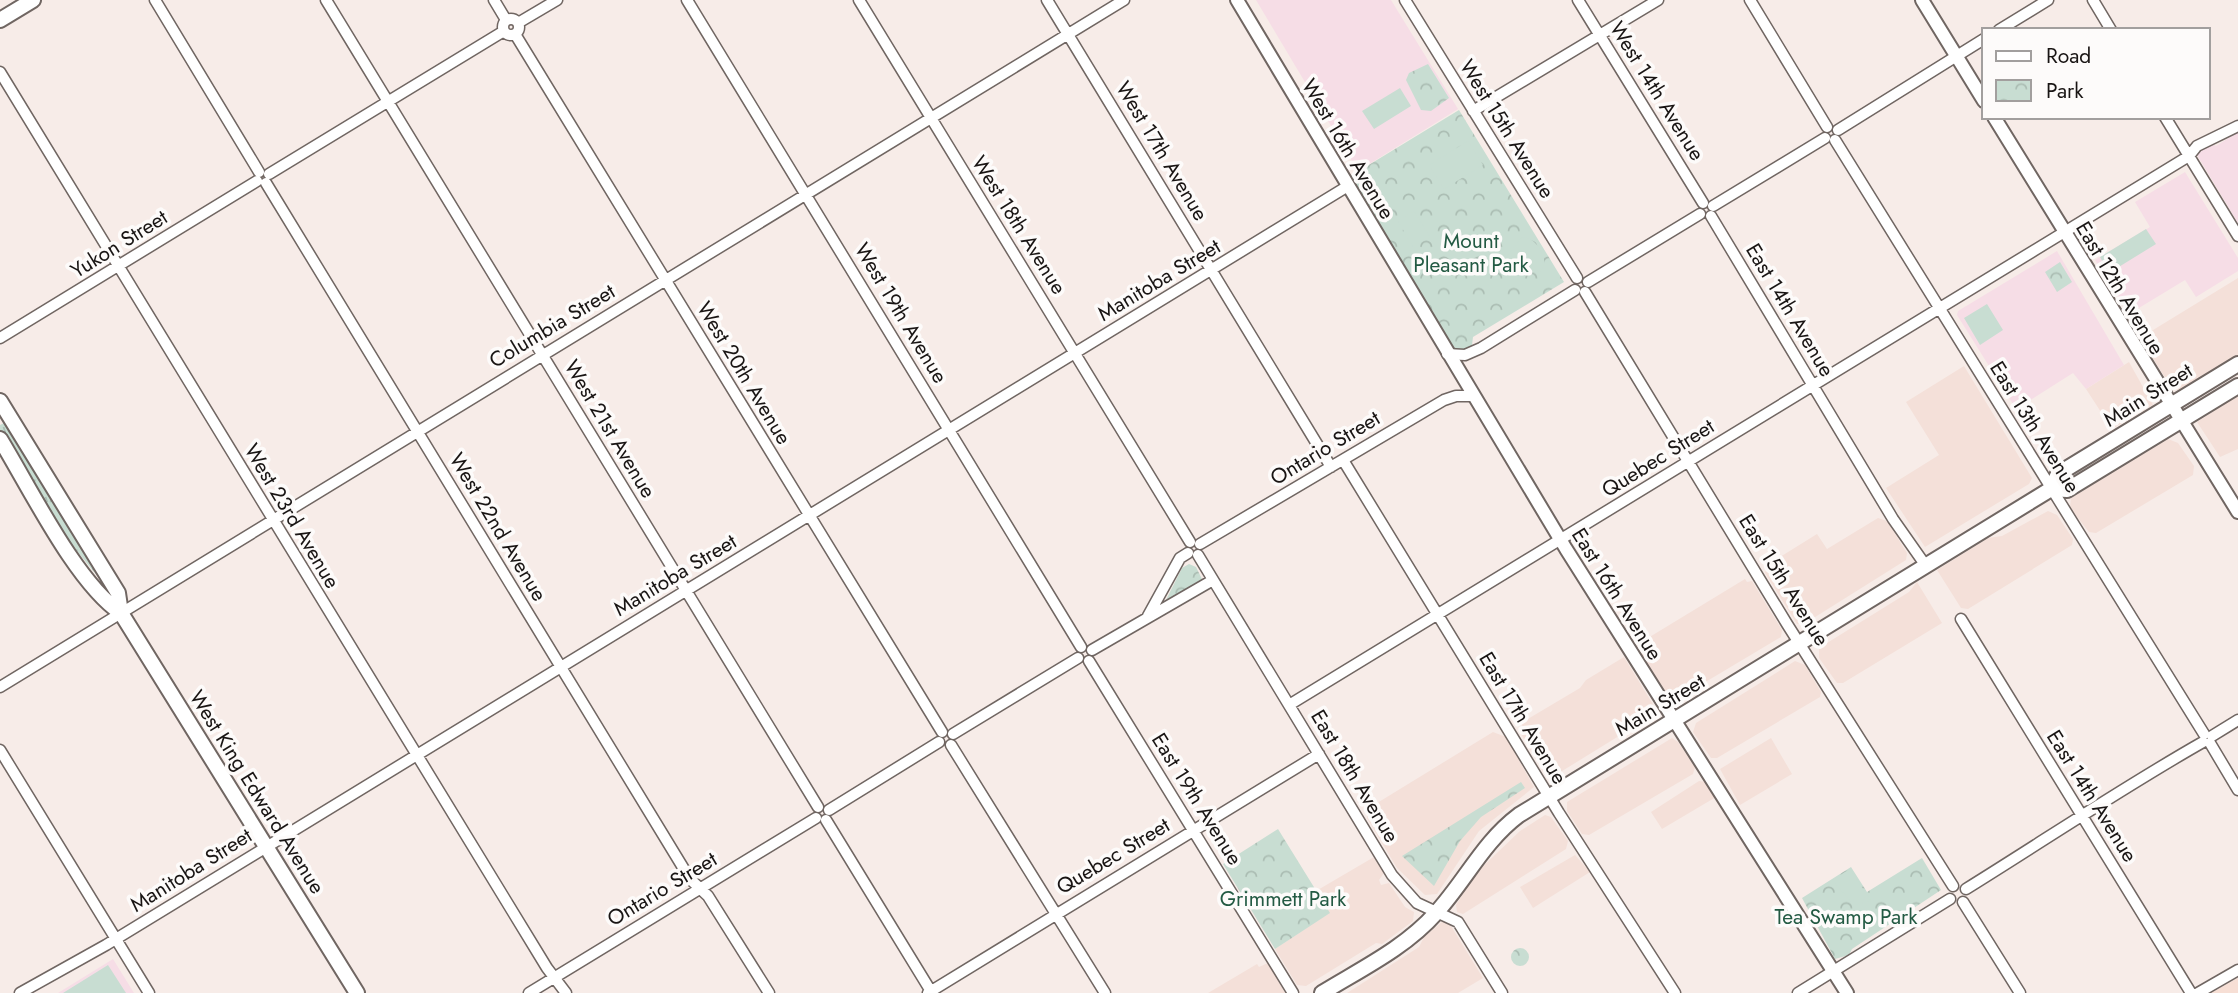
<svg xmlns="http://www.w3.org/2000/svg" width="2238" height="993" viewBox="0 0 2238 993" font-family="Jost,sans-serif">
	<defs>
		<pattern id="grass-tufts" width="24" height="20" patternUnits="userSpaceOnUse" patternTransform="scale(1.75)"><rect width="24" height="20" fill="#c8ddd2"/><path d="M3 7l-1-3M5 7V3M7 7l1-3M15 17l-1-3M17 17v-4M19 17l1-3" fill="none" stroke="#abbdb3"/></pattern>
		<pattern id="park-crowns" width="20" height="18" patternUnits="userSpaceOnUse" patternTransform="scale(1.75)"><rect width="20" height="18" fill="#c8ddd2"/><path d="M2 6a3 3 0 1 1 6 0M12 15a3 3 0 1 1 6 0" fill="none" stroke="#abbdb3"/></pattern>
	</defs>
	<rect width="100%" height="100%" fill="#f7ece8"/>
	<!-- built -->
	<path fill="#f4e0d9" d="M2238 278V355L2179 390H2173L2140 338Z
		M2129 362 2153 405 2112 429 2086 389Z
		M1964 366 2032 478 2029 484 1925 547 1886 488 1939 455 1906 402Z
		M2238 395V449L2220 457 2197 422Z
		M2168 439 2178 443 2194 466 2193 475 2096 533 2089 532 2070 508 2071 498Z
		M2048 511 2057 515 2073 539 2072 545 1968 609 1961 608 1937 570 1988 538 2002 536Z
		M1878 518 1887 521 1907 553 1906 560 1804 624H1797L1765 573 1767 565 1817 534 1827 549Z
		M1745 579 1747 582 1752 581 1782 630 1781 637 1672 702 1638 651 1644 644 1643 641Z
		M1917 582 1942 623 1843 683H1837L1819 658V648L1909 592Z
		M1624 657 1654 706 1653 715 1554 776 1546 777 1520 732 1523 727 1521 723 1580 688 1586 680Z
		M1795 661 1805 665 1821 692 1820 697 1717 758H1711L1693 732 1696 723Z
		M1493 732 1506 737 1534 787 1479 831 1437 894 1425 895 1397 868 1367 818 1369 808Z
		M1672 738 1678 742 1695 767 1693 774 1589 835 1582 834 1567 811V802Z
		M1771 738 1792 774 1740 805 1720 769Z
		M1699 781 1706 782 1716 797 1662 829 1651 812Z
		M1545 815 1551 817 1568 841 1566 849 1463 914 1457 912 1456 905 1476 873 1520 831Z
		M1575 855 1590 872 1533 908 1520 887Z
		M1374 857 1384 873 1379 880 1381 885 1389 883 1405 907 1414 912 1413 921 1382 944 1376 943 1306 986 1297 985 1275 949 1329 913 1316 891Z
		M1443 921 1451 926 1483 978 1458 993H1347L1419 947 1424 937Z
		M1268 963 1285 993H1208L1257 964 1259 967Z"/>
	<!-- education -->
	<path fill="#f6dde6" d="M1256 0H1391L1458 109 1358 171Z
		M2238 132V223L2197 155 2199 150 2210 143 2216 146Z
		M2185 172 2238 258V271L2196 297 2185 280 2129 314 2095 260 2150 227 2135 202Z
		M2057 251 2124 365 2086 389 2073 373 2016 409 1957 315 1958 311Z
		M113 959 134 993H58Z"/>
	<!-- medical -->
	<path fill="#f7dfd5" d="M2238 978V993H2211Z"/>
	<!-- grass -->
	<path fill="url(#grass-tufts)" d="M6 422 111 593 64 535 0 430V425Z"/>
	<!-- park -->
	<path fill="url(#park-crowns)" d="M1428 64 1449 98 1431 111 1421 110 1406 80 1409 73Z
		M1459 110 1564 282 1473 337 1472 345 1462 352 1453 350 1349 177Z
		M2060 262 2072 282 2057 292 2045 272Z
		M1189 564 1196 567 1203 581 1163 606 1182 568Z
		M1521 782 1525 788 1481 817 1460 841 1434 886 1402 856Z
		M1278 829 1330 913 1275 949 1223 864Z
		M1922 858 1941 890 1852 949 1849 955 1835 959 1802 898 1851 867 1867 892Z
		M1511 957a9 9 0 1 1 18 0a9 9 0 1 1-18 0Z"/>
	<!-- garden -->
	<path fill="#c8ddd2" d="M1400 88 1411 106 1374 129 1362 111Z
		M1468 141 1483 165 1444 189 1429 165Z
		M1414 211 1430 237 1413 247 1398 221Z
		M2146 229 2156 244 2109 273 2100 257Z
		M1522 237C1537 239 1543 252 1545 264L1540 272 1519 263 1506 265 1507 256Z
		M1987 304 2003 330 1980 345 1964 318Z
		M1850 869 1871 901 1854 905 1832 880Z
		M1310 894 1320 909 1304 918 1295 903Z
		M108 965 126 993H63Z"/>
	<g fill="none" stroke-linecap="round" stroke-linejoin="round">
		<!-- minor casing -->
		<g stroke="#706662" stroke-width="13">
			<path id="minor" d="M155 0 259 172
				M326 0 818 807
				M494 0 506 20
				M687 0 1081 647
				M859 0 1190 542
				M1047 0 1331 467
				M1405 0 1577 278
				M1578 0 1703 203
				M1750 0 1827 127
				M2093 0 2111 30
				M503 27a8 8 0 1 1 16 0a8 8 0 1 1-16 0Z
				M518 23 557 0
				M1999 30 2048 0
				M515 34 942 732
				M0 72 547 968 566 993
				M1473 111 1658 0
				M2165 117 2238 236
				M1838 130 1984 39
				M1835 140 2204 734
				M269 174 504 31
				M266 183 690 879 708 896 769 993
				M1713 206 1825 138
				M1711 216 1893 519 1926 566
				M1588 282 1700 214
				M1585 292 1787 624 1953 886
				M0 338 257 181
				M1447 354 1465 355 1481 348 1575 290
				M1343 460 1559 813 1675 993
				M1200 544 1444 400 1456 396H1472
				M1198 555 1392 875 1417 903 1458 922 1502 993
				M1148 616 1180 558 1188 553
				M1961 619 2191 993
				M1092 650 1213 580
				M1089 661 1293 993
				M0 687 1124 0
				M1289 705 2189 156 2197 146 2238 126
				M953 734 1078 658
				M2212 736 2238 720
				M2210 743 2238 790
				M951 745 1105 993
				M0 750 149 993
				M829 810 939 742
				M826 820 932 993
				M1966 889C2045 840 2122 788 2203 742
				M1963 902 2020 993
				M20 993 106 945 1348 186
				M529 993 816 818
				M928 993 1319 754
				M1798 993 1950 899
				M2198 993 2238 970"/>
		</g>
		<!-- tertiary casing -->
		<g stroke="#706662" stroke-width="16">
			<path id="tertiary" d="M1237 0 1566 549 1847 993
				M1922 0 1984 101
				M1994 117 2238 512"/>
		</g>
		<!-- secondary casing -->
		<g stroke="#706662" stroke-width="18">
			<path id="secondary" d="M0 20 33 0
				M0 401 118 593 121 613 357 993
				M0 439C30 488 76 583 121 613
				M2051 489 2067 490 2238 386
				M1322 993C1361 969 1405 948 1436 913 1466 880 1483 842 1519 815L2051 489 2058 474 2238 364"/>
		</g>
		<!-- minor -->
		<use href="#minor" stroke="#fff" stroke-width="10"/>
		<!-- tertiary -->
		<use href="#tertiary" stroke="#fff" stroke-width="12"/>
		<!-- secondary -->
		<use href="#secondary" stroke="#fff" stroke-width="14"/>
	</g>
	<g text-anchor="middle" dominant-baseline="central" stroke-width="7" stroke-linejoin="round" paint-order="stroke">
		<!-- street labels -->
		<g font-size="21" fill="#191514" stroke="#fdfbfa">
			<text transform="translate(1657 91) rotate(58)">West 14th Avenue</text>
			<text transform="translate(1507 129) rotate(58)">West 15th Avenue</text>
			<text transform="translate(1348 149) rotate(59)">West 16th Avenue</text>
			<text transform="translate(1162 151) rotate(59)">West 17th Avenue</text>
			<text transform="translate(1019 225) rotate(58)">West 18th Avenue</text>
			<text transform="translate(119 244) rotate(-32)">Yukon Street</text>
			<text transform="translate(1159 280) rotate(-31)">Manitoba Street</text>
			<text transform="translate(2120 288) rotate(59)">East 12th Avenue</text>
			<text transform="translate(1790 310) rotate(59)">East 14th Avenue</text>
			<text transform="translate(901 313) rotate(59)">West 19th Avenue</text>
			<text transform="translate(552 326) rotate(-31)">Columbia Street</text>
			<text transform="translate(744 373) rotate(59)">West 20th Avenue</text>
			<text transform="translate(2148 395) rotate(-32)">Main Street</text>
			<text transform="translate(2035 427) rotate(58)">East 13th Avenue</text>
			<text transform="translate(610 429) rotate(59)">West 21st Avenue</text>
			<text transform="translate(1325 448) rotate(-31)">Ontario Street</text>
			<text transform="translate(1658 458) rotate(-32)">Quebec Street</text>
			<text transform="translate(292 516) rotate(59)">West 23rd Avenue</text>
			<text transform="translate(498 527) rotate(59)">West 22nd Avenue</text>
			<text transform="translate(675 575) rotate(-31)">Manitoba Street</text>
			<text transform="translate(1784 580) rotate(58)">East 15th Avenue</text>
			<text transform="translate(1617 594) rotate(58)">East 16th Avenue</text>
			<text transform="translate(1660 705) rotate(-31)">Main Street</text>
			<text transform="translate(1523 718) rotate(59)">East 17th Avenue</text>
			<text transform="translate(1355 776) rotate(59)">East 18th Avenue</text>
			<text transform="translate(257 792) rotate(58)">West King Edward Avenue</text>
			<text transform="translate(2092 796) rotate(58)">East 14th Avenue</text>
			<text transform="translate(1197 799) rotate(58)">East 19th Avenue</text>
			<text transform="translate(1113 856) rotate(-31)">Quebec Street</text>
			<text transform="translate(191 870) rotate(-32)">Manitoba Street</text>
			<text transform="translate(662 889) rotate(-31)">Ontario Street</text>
		</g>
		<!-- park labels -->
		<g font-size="21" fill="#235a43" stroke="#fdfbfa">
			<text x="1471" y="241">Mount<tspan x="1471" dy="24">Pleasant Park</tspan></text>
			<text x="1283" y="899">Grimmett Park</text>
			<text x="1846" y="917">Tea Swamp Park</text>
		</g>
	</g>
	<!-- legend -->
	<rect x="1982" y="28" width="228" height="91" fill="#fdfbfa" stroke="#a29f9e" stroke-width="2"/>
	<rect x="1996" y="51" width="35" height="10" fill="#ffffff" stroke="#a29f9e" stroke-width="2"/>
	<text x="2046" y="63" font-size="21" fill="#191514">Road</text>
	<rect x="1996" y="80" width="35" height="21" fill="url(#park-crowns)" stroke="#a29f9e" stroke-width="2"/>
	<text x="2046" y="98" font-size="21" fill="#191514">Park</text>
</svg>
